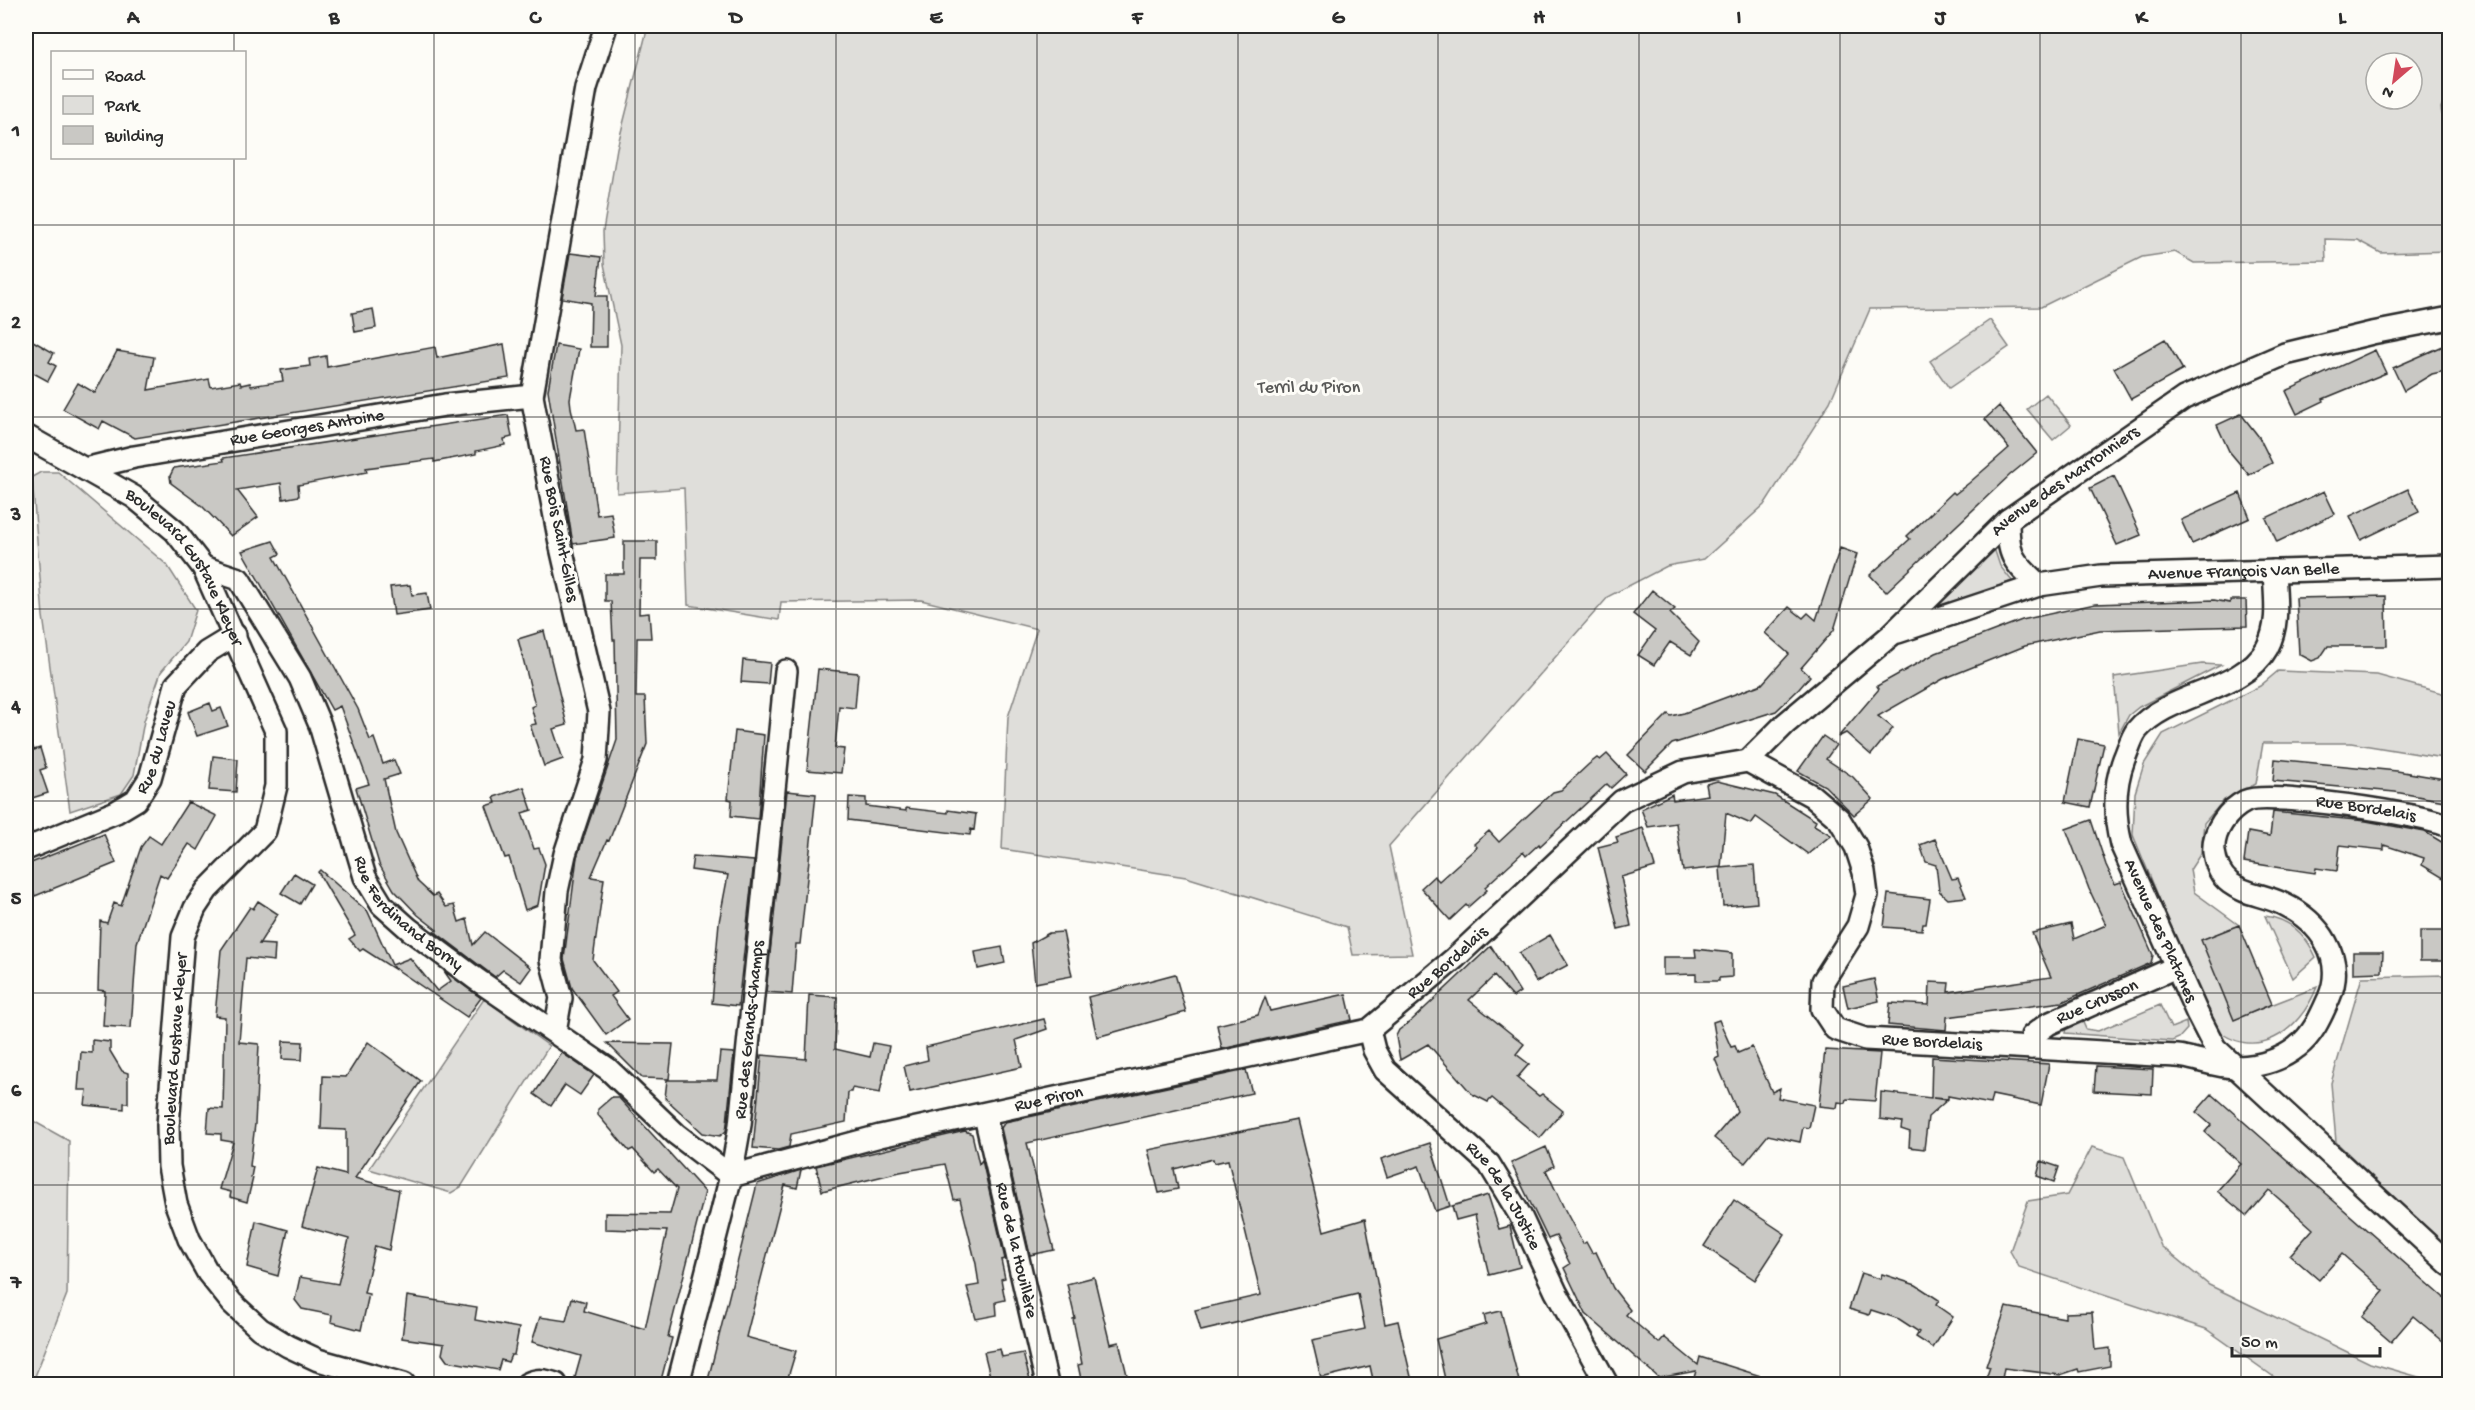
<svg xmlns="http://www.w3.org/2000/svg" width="2475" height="1410" viewBox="0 0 2475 1410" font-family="'Gochi Hand',sans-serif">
	<rect width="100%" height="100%" fill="#fdfcf7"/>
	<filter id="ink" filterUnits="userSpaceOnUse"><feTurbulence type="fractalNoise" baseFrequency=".0167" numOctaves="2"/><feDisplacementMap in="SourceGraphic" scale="12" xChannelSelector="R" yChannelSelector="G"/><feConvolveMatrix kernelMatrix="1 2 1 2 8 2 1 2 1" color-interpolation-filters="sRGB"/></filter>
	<g filter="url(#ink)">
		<!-- green -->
		<path fill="#dfdeda" stroke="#858482" stroke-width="1.5" fill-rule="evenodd" d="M648 26H2449V84L2441 108 2450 170 2449 251 2381 253 2357 240 2325 239 2326 261 2194 263 2175 252 2142 257 2041 307 1870 309 1830 402 1764 505 1704 559 1667 566 1609 596 1389 846 1412 954 1353 955 1347 927 1186 877 1002 849 1008 717 1037 629 921 600 781 602 779 620 688 605 684 488 617 493 621 345 604 264 603 231 617 148ZM2376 63H2412V99H2376Z
			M1990 320 2009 347 1949 388 1930 361Z
			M2046 394 2071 425 2053 440 2027 409Z
			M41 472H58L167 565 196 610 186 642 161 672 144 721 134 775 121 794 70 811 43 616 32 477Z
			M1993 545 2000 566 2012 581 1933 611 1929 606Z
			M2202 664 2221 665 2139 707 2129 715 2119 733 2114 677Z
			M2278 671 2377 675 2449 695V759L2351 743H2263L2256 784 2224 800 2204 823 2201 853 2190 870 2194 892 2239 925 2202 940 2235 1019 2317 987C2299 1033 2255 1064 2212 1026L2133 835 2135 793 2144 764 2163 734 2260 686Z
			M2265 916C2291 919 2306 935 2316 957L2293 978Z
			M2444 975 2450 992 2449 1250 2336 1142 2331 1083 2362 977Z
			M484 999 549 1046 461 1187 451 1193 369 1169Z
			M2160 1005 2171 1028 2186 1022 2187 1029 2179 1038 2172 1041 2065 1033 2066 1027 2081 1018 2086 1029 2098 1031Z
			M26 1117 69 1141 67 1294 32 1384H26Z
			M2092 1147 2124 1157 2161 1246 2209 1285 2370 1363 2443 1384H2284L2206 1329 2019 1267 2010 1251 2028 1201 2067 1195Z"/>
		<!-- building -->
		<path fill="#c9c8c4" stroke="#2b2b2b" stroke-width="1.5" d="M570 253 601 257 596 296H607V347H590L591 303 562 298Z
			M373 309 376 328 355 332 352 313Z
			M26 337 54 353 49 362 56 366 48 381 26 369Z
			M2165 339 2183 370 2131 399 2114 368Z
			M2450 343V370L2432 374 2404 391 2393 368Z
			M504 344 509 378 135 438 103 421 99 429 63 409 78 383 95 393 117 351 154 357 148 390 209 379 211 387 240 382 241 385 250 383 251 386 283 381 281 370 310 366 309 359 326 356 327 367 435 347 437 358Z
			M556 345 579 349 570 399 571 408 576 430 584 429 597 515 611 513 615 538 573 544 548 390Z
			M2375 350 2386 373 2323 399 2324 401 2297 414 2286 391Z
			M1999 406 2037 453 2010 475 1886 592 1870 575 1910 539 1907 536 1953 492 1955 494 1969 483 2009 448 1985 419Z
			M2241 414 2259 437 2272 463 2249 475 2229 451 2217 425Z
			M508 415 512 437 504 439 505 445 476 451V454L434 462V459L366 468 367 472 298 485 299 496 283 499 281 483 237 490 258 517 231 536 202 506 171 483 170 476 174 468 224 461 223 458Z
			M2114 476 2141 535 2117 545 2090 488Z
			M2408 489 2419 512 2361 540 2350 516Z
			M2324 491 2335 514 2277 542 2266 518Z
			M2240 493 2250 518 2192 544 2181 520Z
			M273 541 280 554 274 557 358 709 370 740 374 738 383 764 394 760 400 774 384 779 396 833 418 882 433 896 437 894 446 907 454 905 459 922 467 919 473 945 485 932 531 968 521 982 503 970 495 977 434 931 437 930 418 915 394 890 379 864 356 788 369 784 340 706 332 710 242 551Z
			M624 541H657V560H640L639 614 649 613 651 638H637L636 697H645L647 744 609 841 607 840 591 877 604 879 593 960 617 992 611 996 628 1019 606 1035 572 988 564 959 577 857 617 740 615 640H613L611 601H605V574H624Z
			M1840 548 1857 554 1834 630 1801 668 1810 676 1799 689 1776 711 1672 744 1645 771 1628 755 1668 714 1671 716 1684 713 1762 684 1789 654 1765 633 1789 607 1803 618 1808 613 1816 620Z
			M410 585 412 595 427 593 430 610 394 615 390 587Z
			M1652 590 1675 609 1670 613 1699 642 1691 655 1670 642 1654 665 1638 655 1655 631 1633 614Z
			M2386 596 2387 646H2328L2320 658 2312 661 2299 654 2296 598Z
			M2214 600 2230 603V600H2246L2247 626 2100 630 2025 646 1943 679 1878 716 1893 728 1871 755 1846 733 1838 737 1879 689 1877 686 1936 653 2022 620 2095 604Z
			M544 631 567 725 553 729 563 759 544 766 530 725 536 724 531 707 535 705 518 639Z
			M743 660 770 663 768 684 741 682Z
			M818 669 858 673 855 708 839 706 835 748 844 749 841 773 807 770Z
			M210 703 213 711 221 708 228 726 197 736 188 712Z
			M735 731 764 735 758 819 731 816 732 800 728 799Z
			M26 735H28L34 750 40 748 46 768 40 770 48 793 26 800Z
			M1823 736 1836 745 1826 759 1853 777 1873 799 1854 815 1825 786 1798 771Z
			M2078 739 2104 744 2090 807 2065 802Z
			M1607 754 1626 774 1611 788 1607 784 1540 846 1539 844 1526 856 1523 852 1485 887 1487 890 1468 907 1466 905 1450 920 1421 888 1434 876 1439 881 1477 847 1474 844 1489 831 1499 842 1553 792 1561 790 1589 764 1597 758 1600 760Z
			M213 756 238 759 236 792 209 790Z
			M2275 759 2397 771 2450 780V802L2395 792 2273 781Z
			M1717 781 1775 795 1816 821 1814 825 1831 835 1808 854 1756 817 1751 824 1726 813 1721 867 1683 871 1676 823 1648 827 1641 809 1672 794 1673 800 1708 795 1706 784Z
			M524 787 532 810 522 813 534 849 539 848 545 864 538 905 525 910 509 857 505 858 486 806 496 803 494 797Z
			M787 791 816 794 800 944H796L792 994 766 992Z
			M849 797 866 798V806L906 811V808L948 813V810L976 814 974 830 971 829 970 835 848 820Z
			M188 802 217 816 198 850 189 844 167 878 160 874 137 943 131 1028 103 1026 105 991 98 990 100 921 107 923 114 903 121 906 141 847 149 836 161 844Z
			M2273 812 2366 821 2425 832 2450 847V882L2422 865 2424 858 2384 845V850L2340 845 2337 871 2316 868 2315 873 2244 862 2248 832 2270 836Z
			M2091 820 2106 865 2115 884 2121 882 2153 955 2151 963 2062 1002 1947 1017 1946 1030 1888 1025 1890 1003 1929 1005 1930 982 1949 983 1948 992 2051 977 2032 933 2071 924 2074 939 2106 925 2089 889 2066 829Z
			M1643 828 1655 867 1621 877 1631 926 1618 929 1598 847 1618 842 1616 837Z
			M104 834 116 863 35 896 33 891 26 894V865Z
			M1935 839 1952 879 1958 878 1966 897 1948 899 1939 891 1936 865 1926 862 1920 845Z
			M693 856 754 861 738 1006 712 1003 719 922 728 875 691 870Z
			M1754 865 1757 903 1723 906 1720 868Z
			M320 870 368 912 392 965 410 958 437 991 451 981 444 971 481 998 467 1017 393 967 394 969 363 949 360 951 349 939 355 935 318 872Z
			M294 873 312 884 300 904 281 893Z
			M1888 894 1930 899 1926 924H1923L1922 930 1884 927Z
			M258 901 278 914 259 944 275 945 274 961 246 958 239 1042 259 1044 255 1124 250 1166 253 1167 251 1177 253 1178 247 1202 230 1197 231 1192 219 1189 233 1142 221 1140V1134L207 1133 209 1108 223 1109 225 1017 215 1016 221 950 250 907 253 909Z
			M2239 925 2272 1004 2234 1020 2201 940Z
			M2420 931H2450V961H2420Z
			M1063 932 1072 976 1035 983 1031 943 1049 933Z
			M1550 935 1568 965 1536 982 1519 953Z
			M1491 946 1520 992 1513 997 1494 976 1469 1000 1524 1044 1516 1054 1529 1064 1517 1078 1539 1096 1542 1094 1563 1111 1540 1138 1492 1098 1488 1102 1472 1094 1428 1044 1400 1060 1396 1036 1399 1030 1411 1021Z
			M1002 947 1005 963 978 969 975 952Z
			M1695 949 1732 953V977L1719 978V981H1696V974L1663 975V957H1696Z
			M2353 952H2383L2382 972 2353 973Z
			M1175 974 1186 1012 1097 1037 1088 997Z
			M1874 979 1879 1001 1848 1008 1843 986Z
			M1346 994 1352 1020 1222 1049 1217 1025 1258 1015 1265 997 1270 1011Z
			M809 995 837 997 835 1049 870 1057 873 1043 889 1046 880 1093 852 1088 851 1092H848L846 1122 791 1134 789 1147 778 1150 753 1148 762 1055 806 1059Z
			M1044 1019 1047 1029 1016 1040 1022 1067 910 1092 904 1066 928 1060 926 1047Z
			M1719 1020 1731 1047 1735 1046 1738 1053 1752 1047 1772 1092 1780 1088 1778 1098 1814 1105 1809 1128 1803 1127 1800 1142 1768 1135 1745 1163 1714 1138 1737 1111 1715 1059 1719 1057 1713 1022Z
			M92 1040 110 1042V1051L122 1071 128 1073V1103H124V1109L85 1105 87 1090H78L81 1052 92 1053Z
			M283 1041 303 1042 302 1060 282 1059Z
			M368 1042 421 1081 355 1178 399 1190 389 1250 375 1246 364 1293 369 1294 361 1330 331 1322 332 1315 302 1309 295 1300 300 1277 338 1284 349 1239 302 1226 318 1168 346 1175V1130L321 1129 323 1076 346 1077Z
			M607 1043 673 1044 669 1079 642 1078Z
			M1825 1050 1880 1053 1875 1101 1847 1099 1846 1103 1838 1102 1837 1108 1819 1106Z
			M720 1052 734 1053 727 1123 726 1131 720 1136 703 1133 665 1098 667 1080H717Z
			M562 1053 594 1075 580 1095 565 1085 551 1106 534 1094Z
			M1932 1057 2049 1064 2041 1105 1992 1095 1990 1104 1948 1096V1099L1933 1098 1947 1100 1928 1117 1924 1149 1909 1147 1910 1132 1901 1129 1902 1122 1880 1119 1881 1092 1931 1098Z
			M2096 1066 2153 1069 2152 1094 2094 1091Z
			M1246 1070 1252 1093 1027 1143 1054 1250 1030 1255 1001 1128 1005 1122Z
			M2212 1094 2450 1303V1347L2413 1316 2391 1342 2362 1317 2384 1291 2342 1254 2319 1280 2290 1255 2313 1229 2269 1190 2247 1216 2217 1191 2241 1164 2205 1132 2211 1125 2196 1112Z
			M612 1097H618L705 1192 668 1337 672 1338 660 1384H586L574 1381 581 1356 532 1342 540 1317 566 1321 572 1298 586 1302 584 1311 645 1329 667 1231 605 1229V1213L670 1214 677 1189 658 1169 654 1172 633 1149 629 1151 598 1115V1109Z
			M1297 1120 1324 1231 1365 1219 1385 1324 1398 1321 1412 1381 1397 1384H1374L1370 1366 1321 1378 1312 1340 1365 1329 1358 1294 1201 1331 1195 1310 1261 1295 1228 1160 1214 1163 1213 1159 1174 1169 1178 1189 1159 1193 1148 1150Z
			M965 1131 972 1134 979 1164 982 1160 1005 1259 1001 1260 1005 1278 1001 1279 1005 1300 996 1302 997 1315 976 1319 967 1287 979 1285 976 1264 960 1199 954 1200 945 1164 900 1172 822 1191 816 1166Z
			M1430 1143 1450 1206 1435 1211 1419 1166 1387 1177 1381 1159Z
			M1546 1147 1554 1166 1546 1170 1564 1208 1583 1244 1586 1242 1592 1253 1596 1252 1613 1288 1630 1310 1626 1315 1659 1343 1664 1337 1698 1365 1700 1357 1777 1381V1384H1692L1696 1371 1659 1378 1586 1314 1564 1268 1570 1264 1556 1236 1548 1239 1511 1163Z
			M2041 1161 2059 1167 2054 1182 2037 1176Z
			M801 1170 797 1188 785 1185 746 1337 796 1351 786 1384H707L757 1184Z
			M1488 1195 1499 1229 1510 1226 1520 1267 1489 1275 1475 1215 1456 1220 1452 1206Z
			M1734 1200 1785 1234 1755 1280 1704 1246Z
			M256 1221 288 1230 278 1276 247 1267Z
			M1861 1273 1880 1279 1882 1274 1916 1285 1939 1300 1936 1305 1953 1317 1933 1348 1916 1337 1919 1332 1899 1319 1871 1310 1869 1315 1849 1309Z
			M1094 1277 1110 1344 1119 1342 1128 1379 1103 1384H1082L1078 1365 1082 1364 1073 1319 1075 1318 1067 1284Z
			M407 1296 477 1307 475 1320 519 1328 514 1355H511L508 1362 501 1360 498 1370 447 1361 442 1354 444 1344 402 1338Z
			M2006 1307 2065 1318V1313L2092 1312 2095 1350 2110 1348V1366L2079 1372 2078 1369 2060 1375 2004 1368 2001 1384H1984L1990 1367 1986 1366Z
			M1501 1311 1519 1381 1504 1384H1446L1436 1339 1486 1324 1484 1315Z
			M1000 1349 1002 1357 1023 1353 1031 1384H992L984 1352Z"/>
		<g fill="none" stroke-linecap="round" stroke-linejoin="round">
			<!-- minor casing -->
			<g stroke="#2b2b2b" stroke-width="26">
				<g id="minor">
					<path id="s1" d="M26 436 134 497 175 531 203 567 276 731V786L265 831 207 890 195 908 183 937 168 1125 169 1166 176 1204 189 1239 208 1273 232 1303 260 1329 288 1346 318 1360 404 1384"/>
					<path id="s2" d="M85 469 134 457 445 405 532 396"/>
					<path d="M2008 520C2008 556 2012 561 2039 585"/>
					<path id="s3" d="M203 567 239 579 300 678 320 725 365 877 382 905 409 929 476 979 608 1069 676 1134 731 1176"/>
					<path id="s4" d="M2274 571C2275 597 2280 624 2267 648 2243 692 2169 692 2137 730 2131 738 2128 750 2124 759 2113 788 2114 816 2121 844L2197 1013 2215 1048 2450 1265"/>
					<path id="s5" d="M1898 632 2039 585 2101 576 2450 566"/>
					<path id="s6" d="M1748 761 1785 724 1891 635 2008 520 2184 398 2285 354 2372 333 2450 318"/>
					<path id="s7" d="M26 849 116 812 136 800 150 778 176 685 207 652 235 635"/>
					<path id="s8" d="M1369 1030 1374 1050 1385 1070 1489 1164 1520 1215 1556 1292 1607 1384"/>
					<path d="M555 1031 561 998 551 960 557 891 565 854 596 760 599 712 560 543 532 396 586 88 606 26"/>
					<path id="s9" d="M2031 1048 2032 1036 2048 1024 2176 967"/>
					<path id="s10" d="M985 1116 1047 1384"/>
					<path id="s11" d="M731 1176 880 1136 1369 1030 1455 958 1622 801 1683 772 1748 761 1812 796 1839 819 1856 847 1864 872 1867 895 1858 926 1823 981 1822 1009 1835 1029 1865 1039C1962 1044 2058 1049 2155 1055 2165 1056 2175 1055 2184 1057 2201 1060 2220 1068 2238 1067 2259 1066 2280 1061 2297 1047 2313 1035 2321 1016 2329 998 2346 958 2320 922 2283 904 2254 890 2220 895 2214 852 2212 831 2228 810 2246 801 2268 791 2427 814 2450 827"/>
					<path d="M527 1384C538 1379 545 1380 556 1384"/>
					<path id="s12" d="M678 1384 731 1176 740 1125 786 671"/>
				</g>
			</g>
			<!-- minor -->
			<use href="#minor" stroke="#fdfcf7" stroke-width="21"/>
		</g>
	</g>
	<!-- grid -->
	<path fill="none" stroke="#2b2b2b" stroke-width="1.5" stroke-opacity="0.55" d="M234 26V52M434 26V1384M635 26V1384M836 26V1384M1037 26V1384M1238 26V1384M1438 26V1384M1639 26V1384M1840 26V1384M2040 26V1384M2241 26V1384M234 158V1384M26 225H2450M26 417H2450M26 609H2450M26 801H2450M26 993H2450M26 1185H2450"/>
	<g text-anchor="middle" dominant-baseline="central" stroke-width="6" stroke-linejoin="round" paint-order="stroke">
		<!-- park labels -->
		<g font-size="18" fill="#585857" stroke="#fdfcf7">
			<text x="1309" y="388">Terril du Piron</text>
		</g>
		<!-- street labels -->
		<g font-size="18" fill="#2b2b2b" stroke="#fdfcf7">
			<text stroke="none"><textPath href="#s2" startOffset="226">Rue Georges Antoine</textPath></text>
			<text stroke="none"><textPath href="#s6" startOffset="424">Avenue des Marronniers</textPath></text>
			<text transform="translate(558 529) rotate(79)">Rue Bois Saint-Gilles</text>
			<text stroke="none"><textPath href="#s1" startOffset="212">Boulevard Gustave Kleyer</textPath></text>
			<text stroke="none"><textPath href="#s5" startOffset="354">Avenue François Van Belle</textPath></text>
			<text stroke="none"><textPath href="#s7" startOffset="178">Rue du Laveu</textPath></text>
			<text stroke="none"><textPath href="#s11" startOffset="2392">Rue Bordelais</textPath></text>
			<text stroke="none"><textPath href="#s3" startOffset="420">Rue Ferdinand Borny</textPath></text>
			<text stroke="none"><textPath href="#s4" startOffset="448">Avenue des Platanes</textPath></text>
			<text stroke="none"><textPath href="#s11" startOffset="758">Rue Bordelais</textPath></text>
			<text stroke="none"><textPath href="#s9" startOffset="86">Rue Crusson</textPath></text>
			<text stroke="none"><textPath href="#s12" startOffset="362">Rue des Grands-Champs</textPath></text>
			<text stroke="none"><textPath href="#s11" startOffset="1568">Rue Bordelais</textPath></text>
			<text transform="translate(176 1049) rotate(-86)">Boulevard Gustave Kleyer</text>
			<text stroke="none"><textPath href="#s11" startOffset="327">Rue Piron</textPath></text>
			<text stroke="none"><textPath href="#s8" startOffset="218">Rue de la Justice</textPath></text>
			<text stroke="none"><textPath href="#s10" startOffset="138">Rue de la Houillère</textPath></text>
		</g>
	</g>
	<!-- margin -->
	<rect width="2475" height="1410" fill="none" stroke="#fdfcf7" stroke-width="66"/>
	<!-- legend -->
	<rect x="51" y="51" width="195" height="108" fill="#fdfcf7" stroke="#a9a8a5" stroke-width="1.5"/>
	<rect x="63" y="70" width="30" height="9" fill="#fdfcf7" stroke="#a9a8a5" stroke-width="1.5"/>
	<text x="105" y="81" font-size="18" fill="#2b2b2b">Road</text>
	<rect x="63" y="96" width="30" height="18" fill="#dfdeda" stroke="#a9a8a5" stroke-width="1.5"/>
	<text x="105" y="111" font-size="18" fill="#2b2b2b">Park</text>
	<rect x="63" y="126" width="30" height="18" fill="#c9c8c4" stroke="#a9a8a5" stroke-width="1.5"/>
	<text x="105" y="141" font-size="18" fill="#2b2b2b">Building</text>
	<!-- north arrow -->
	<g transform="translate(2394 81) rotate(209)"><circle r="28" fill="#fdfcf7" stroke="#a9a8a5" stroke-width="1.5"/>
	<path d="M0-4.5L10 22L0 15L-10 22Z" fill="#d1495b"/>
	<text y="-9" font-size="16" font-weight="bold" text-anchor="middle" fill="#2b2b2b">N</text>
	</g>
	<!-- scale -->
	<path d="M2232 1347v9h148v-9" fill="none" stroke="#2b2b2b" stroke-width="3"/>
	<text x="2241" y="1347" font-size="18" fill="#2b2b2b" stroke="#fdfcf7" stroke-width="4.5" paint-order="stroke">50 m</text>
	<rect x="33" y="33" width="2409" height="1344" fill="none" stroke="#2b2b2b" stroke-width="2"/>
	<g font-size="20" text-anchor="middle" font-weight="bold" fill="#2b2b2b">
		<text x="133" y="23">A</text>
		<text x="334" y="23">B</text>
		<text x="535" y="23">C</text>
		<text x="736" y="23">D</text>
		<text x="936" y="23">E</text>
		<text x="1137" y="23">F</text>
		<text x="1338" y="23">G</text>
		<text x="1539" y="23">H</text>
		<text x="1739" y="23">I</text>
		<text x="1940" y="23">J</text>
		<text x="2141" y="23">K</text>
		<text x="2342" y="23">L</text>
		<text x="16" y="136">1</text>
		<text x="16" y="328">2</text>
		<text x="16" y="520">3</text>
		<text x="16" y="712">4</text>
		<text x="16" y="904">5</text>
		<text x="16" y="1096">6</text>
		<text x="16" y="1288">7</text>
	</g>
</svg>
